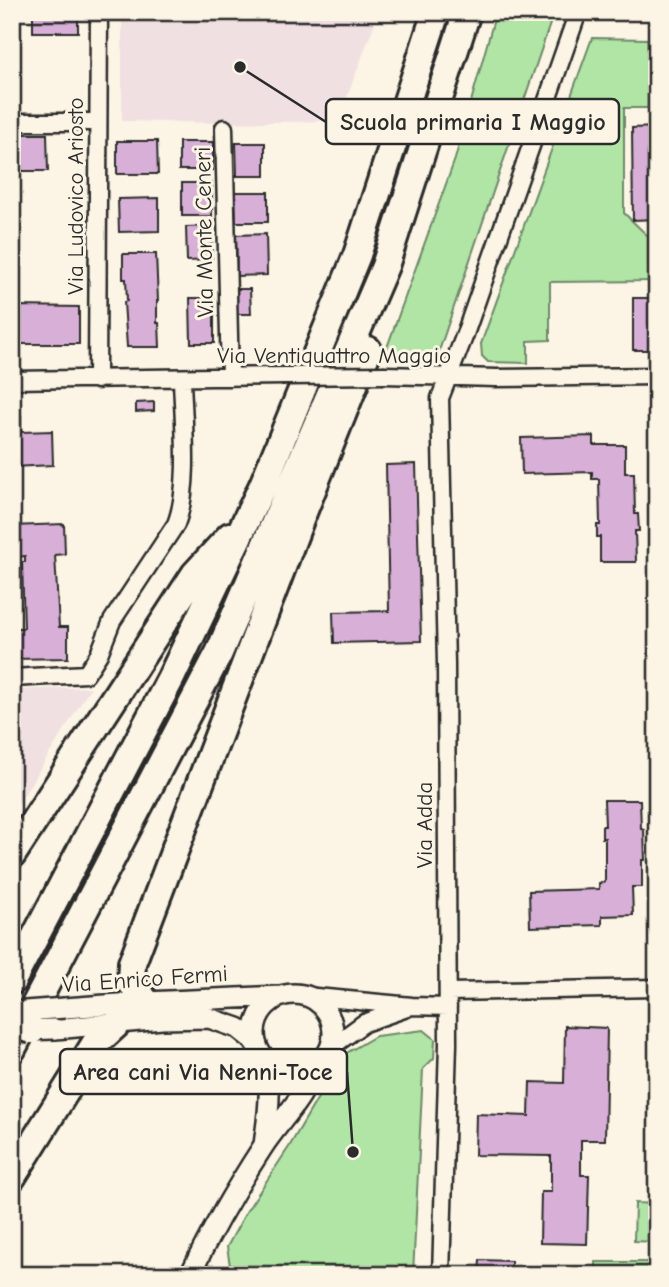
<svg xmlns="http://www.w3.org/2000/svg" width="669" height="1287" viewBox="0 0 669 1287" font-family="'Comic Neue',sans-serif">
	<rect width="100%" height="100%" fill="#fcf5e5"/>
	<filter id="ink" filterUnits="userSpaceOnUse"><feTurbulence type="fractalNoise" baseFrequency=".0143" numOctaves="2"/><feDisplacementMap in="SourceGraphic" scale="14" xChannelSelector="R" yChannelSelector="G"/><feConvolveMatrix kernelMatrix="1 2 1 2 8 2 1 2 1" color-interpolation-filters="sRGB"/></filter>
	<g filter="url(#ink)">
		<!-- built -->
		<path fill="#f1e0e1" d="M122 12H379L338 121 221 123 122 121Z
			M91 687 12 814V690Z"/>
		<!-- green -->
		<path fill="#b0e5a6" stroke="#6e8868" stroke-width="2" d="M496 12H554L438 354 385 353 455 159Z
			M592 38 648 39V108H624V213L657 245V281L550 282V340L528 341V363L488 362 482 356 481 344Z
			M424 1030 435 1039 434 1058 423 1069 413 1275H234L231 1272 227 1247 246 1212 289 1147 343 1055 376 1036Z
			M635 1203 657 1204V1242L634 1241Z
			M596 1262H657V1275H596Z"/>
		<!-- building -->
		<path fill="#d8b0d7" stroke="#2b2b2b" stroke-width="2" d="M33 12H78V32H33Z
			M657 127V219L633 220 632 128Z
			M16 134H47L48 171H16Z
			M117 141H157L158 174H117Z
			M179 142H213V170H179Z
			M236 143H265V176H237Z
			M182 183H212V216H182Z
			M235 192H268V222H236Z
			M159 198V231L119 232 118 199Z
			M211 226 212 260 187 261 186 227Z
			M266 234 267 275 237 276 236 235Z
			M123 254H156L158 301H157V323H159L160 347H127L124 302 127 301 126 279H123Z
			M235 289H250L251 314H235Z
			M190 298H214V343H191Z
			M633 298H657V350H633Z
			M16 306 79 307V344H16Z
			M154 402V411L136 412V403Z
			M12 416H21V432L52 431 53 465 12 467Z
			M594 436V445H625V473H634L635 514H638L639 531H635L636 562H600V537H597V525H600L599 479H592V472L522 474 521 438Z
			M416 464 421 641 334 643 333 612 389 611 386 465Z
			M64 524 65 554 55 555 59 627H68V658L12 659V628H24L22 562H25V556L13 557 12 526Z
			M12 715H19V735H12Z
			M604 800H640L641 829 644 830 645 860H642V887H632L633 915 602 916V925L530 927 529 891 599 889V883L605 882V838H602V826H605Z
			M565 1026 607 1028 605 1140H581V1175H589L587 1244 540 1243 541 1192H551V1156L475 1155 476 1114 529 1116 530 1082 564 1083Z
			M480 1260 511 1261V1275H479Z"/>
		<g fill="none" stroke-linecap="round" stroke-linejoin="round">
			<!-- minor casing -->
			<g stroke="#2b2b2b" stroke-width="21">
				<path id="minor" d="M12 122H98
					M224 128 230 377
					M385 375 496 378 657 376
					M12 380 287 376
					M97 380 99 12
					M12 678 86 674 99 654 112 621 176 524C191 486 183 420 182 379
					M448 992 657 988
					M305 996 412 1006 448 1007
					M330 1048 364 1023 407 1008
					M441 1275 448 1044 446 664 440 398 464 337 578 12"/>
			</g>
			<!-- tertiary casing -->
			<g stroke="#2b2b2b" stroke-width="24">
				<path id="tertiary" d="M255 1033a39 39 0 1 1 78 0a39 39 0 1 1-78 0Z
					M65 1008 146 1002 281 996
					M55 1029 162 1019 209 1018 238 1028 253 1040 258 1048
					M262 1055C274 1086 268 1113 264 1145
					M190 1275C211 1231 236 1188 262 1148 280 1120 305 1099 314 1066"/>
			</g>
			<!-- trunk casing -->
			<g stroke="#2b2b2b" stroke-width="32">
				<path id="trunk" d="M12 855 195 574 230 536
					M12 981 171 678 263 485 357 255 436 12
					M146 1002 131 982 132 963 300 520 368 350
					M12 1049 219 653 385 266 467 12
					M12 1177 95 1044 119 1022"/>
			</g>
			<!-- minor -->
			<use href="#minor" stroke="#fcf5e5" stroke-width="16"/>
			<!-- tertiary -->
			<use href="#tertiary" stroke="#fcf5e5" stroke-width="19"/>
			<!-- trunk -->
			<use href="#trunk" stroke="#fcf5e5" stroke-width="26"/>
			<!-- minor-bridge casing -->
			<g stroke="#2b2b2b" stroke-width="21" stroke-linecap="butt">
				<path id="minor-bridge" d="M287 376 385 375"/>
			</g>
			<!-- tertiary-bridge casing -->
			<g stroke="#2b2b2b" stroke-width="24" stroke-linecap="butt">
				<path id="tertiary-bridge" d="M12 1012 65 1008
					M20 1030 55 1029"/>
			</g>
			<!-- trunk-bridge casing -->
			<g stroke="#2b2b2b" stroke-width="32" stroke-linecap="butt">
				<path id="trunk-bridge" d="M12 1024 32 1030"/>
			</g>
			<!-- minor-bridge -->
			<use href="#minor-bridge" stroke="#fcf5e5" stroke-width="16"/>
			<!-- tertiary-bridge -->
			<use href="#tertiary-bridge" stroke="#fcf5e5" stroke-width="19"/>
			<!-- trunk-bridge -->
			<use href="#trunk-bridge" stroke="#fcf5e5" stroke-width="26"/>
		</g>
	</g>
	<g text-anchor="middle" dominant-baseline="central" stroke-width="6" stroke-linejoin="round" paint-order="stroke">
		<!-- street labels -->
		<g font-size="23" fill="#2b2b2b" stroke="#fcf5e5">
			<text transform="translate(75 196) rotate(-90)">Via Ludovico Ariosto</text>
			<text transform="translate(204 232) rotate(-91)">Via Monte Ceneri</text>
			<text x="334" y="355">Via Ventiquattro Maggio</text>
			<text transform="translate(424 825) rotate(-90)">Via Adda</text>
			<text transform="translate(145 979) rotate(-4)">Via Enrico Fermi</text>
		</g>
	</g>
	<!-- callouts -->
	<path fill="none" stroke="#2b2b2b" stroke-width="2.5" d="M240 67L326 122M353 1152L347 1072"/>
	<g fill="#2b2b2b" stroke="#fcf5e5" stroke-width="2.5">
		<circle cx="240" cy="67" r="7"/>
		<circle cx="353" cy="1152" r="7"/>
	</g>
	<g fill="#fcf5e5" stroke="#2b2b2b" stroke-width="2.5">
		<rect x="326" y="99" width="293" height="45" rx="7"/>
		<rect x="60" y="1049" width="287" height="45" rx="7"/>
	</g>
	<g font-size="24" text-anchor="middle" font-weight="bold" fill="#2b2b2b">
		<text x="473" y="130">Scuola primaria I Maggio</text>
		<text x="203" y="1080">Area cani Via Nenni-Toce</text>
	</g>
	<!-- margin -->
	<rect width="669" height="1287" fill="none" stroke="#fcf5e5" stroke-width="42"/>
	<rect x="21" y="21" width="627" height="1245" fill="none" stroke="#2b2b2b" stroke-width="2.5" filter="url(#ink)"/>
</svg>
